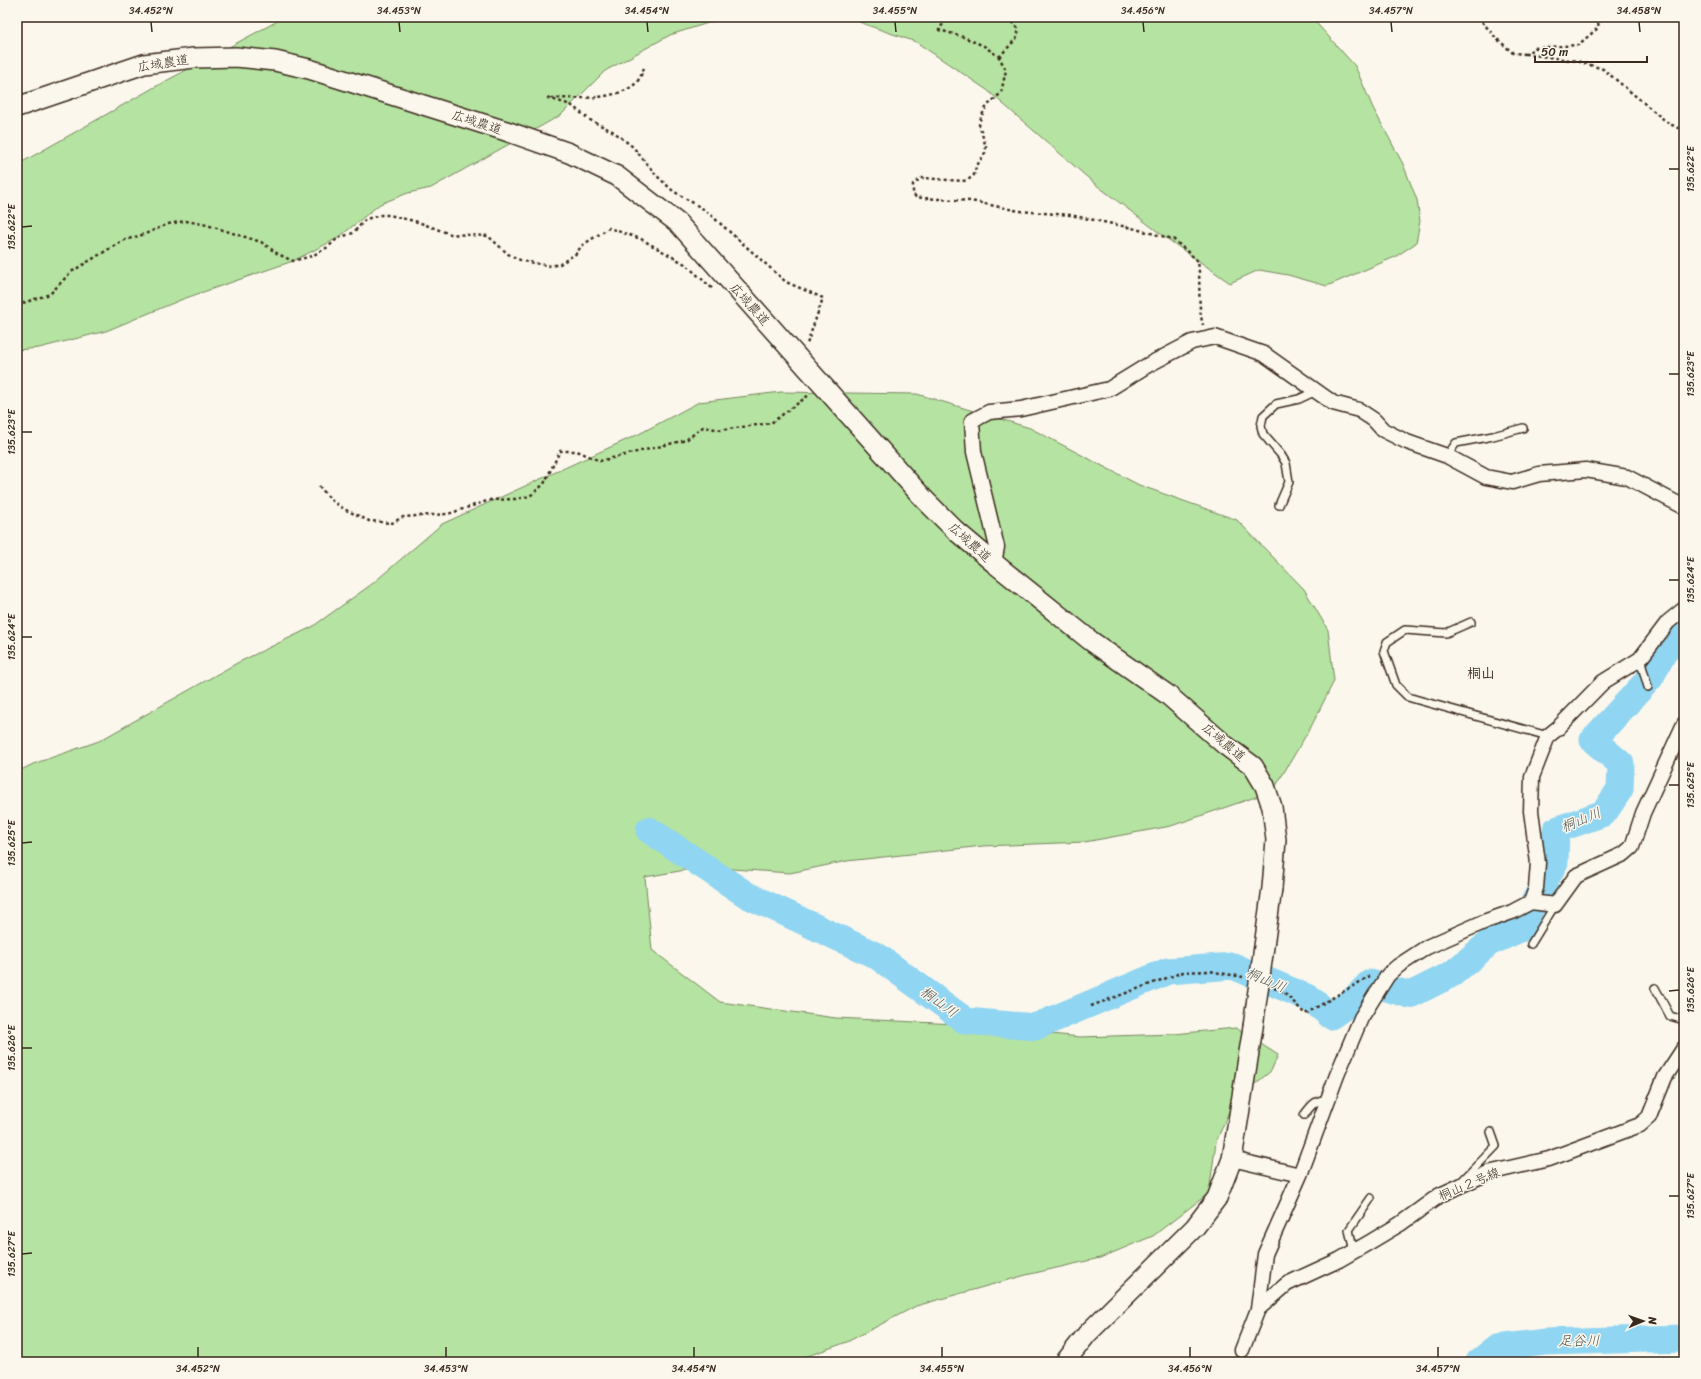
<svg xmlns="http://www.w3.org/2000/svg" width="1701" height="1379" viewBox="0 0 1701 1379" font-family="Sriracha,'Klee One',sans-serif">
	<rect width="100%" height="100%" fill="#fbf7ec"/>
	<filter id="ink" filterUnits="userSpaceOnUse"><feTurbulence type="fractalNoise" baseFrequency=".025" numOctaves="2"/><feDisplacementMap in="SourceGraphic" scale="8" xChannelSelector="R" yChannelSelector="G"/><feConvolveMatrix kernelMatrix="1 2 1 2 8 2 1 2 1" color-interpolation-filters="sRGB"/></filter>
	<g filter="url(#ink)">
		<!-- green -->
		<path fill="#b5e3a1" stroke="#788660" d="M285 17H727L670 35 605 71 561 115 431 188 408 193 380 204 338 238 293 261 183 299 106 331 39 348 17 350V165L153 88Z
			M849 17H1311L1355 66 1373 108 1403 164 1417 200 1420 221 1416 243 1395 257 1327 286 1288 275 1259 270 1230 283 1166 238 1095 184 987 90 916 42 864 24Z
			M781 392 917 394 1030 428 1139 485 1237 520 1304 589 1328 630 1334 681 1312 725 1273 791 1171 826 1085 842 983 846 847 861 790 873 703 867 645 877 652 950 720 1002 836 1018 956 1024 1080 1037 1174 1034 1236 1028 1278 1055 1271 1071 1233 1102 1216 1142 1209 1193 1153 1236 1100 1258 1026 1275 916 1306 847 1342 791 1362H17V772L33 764 99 741 237 663 312 627 372 584 442 524 639 434 699 402Z"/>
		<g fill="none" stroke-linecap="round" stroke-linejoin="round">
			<!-- river -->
			<path stroke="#90d5f2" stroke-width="27" d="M649 830 747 895 877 956 966 1021 1035 1027 1168 971 1233 966 1311 999 1331 1016 1351 1002 1370 983 1410 995 1452 974 1489 943 1520 929 1555 862 1556 830 1604 813 1620 789 1621 764 1593 740 1650 678 1664 652 1684 633
				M1479 1362 1497 1348 1545 1342 1684 1338"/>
			<!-- lane casing -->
			<g stroke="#3b2a1e" stroke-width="10">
				<path id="lane" d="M1447 456 1456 443 1493 436 1523 428
					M1279 505 1289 482 1286 463 1281 455 1263 434 1261 426 1263 416 1276 404 1299 399 1316 391
					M1471 622 1446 633 1405 630 1387 642 1384 651 1396 685 1408 697 1418 700 1548 736
					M1640 659 1648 687
					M1531 944 1555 905
					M1655 988 1670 1016 1684 1020
					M1304 1115C1311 1106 1315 1099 1327 1100
					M1461 1182 1496 1146 1491 1132
					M1354 1251 1349 1230 1371 1198"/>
			</g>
			<!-- street casing -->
			<g stroke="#3b2a1e" stroke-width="17">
				<path id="street" d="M994 563 997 547 974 452 972 421 989 412 1021 409 1109 389 1148 365 1192 342 1215 337 1264 354 1333 403 1359 410 1374 420 1383 430 1407 442 1447 456 1486 477 1512 482 1539 474 1586 470 1627 477 1684 507
					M1531 902 1555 905 1576 876 1624 854 1632 847 1643 813 1684 724
					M1232 1159 1300 1175
					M1258 1309 1287 1284 1339 1260 1370 1242 1400 1224 1440 1195 1488 1173 1549 1159 1640 1125 1649 1117 1665 1077 1684 1048
					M1242 1350 1258 1309 1265 1254 1300 1175 1337 1075 1361 1018 1374 997 1388 975 1398 966 1427 947 1486 921 1512 912 1531 902 1536 888 1538 863 1531 811 1532 777 1548 736 1558 728 1603 682 1640 659 1668 622 1684 609"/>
			</g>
			<!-- secondary casing -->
			<g stroke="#3b2a1e" stroke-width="22">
				<path id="secondary" d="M17 107 144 64 194 58 236 57 275 61 309 69 506 131 569 153 617 176 678 223 924 499 956 531 994 563 1091 641 1168 695 1225 745 1253 766 1265 786 1272 807 1276 840 1272 888
					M1065 1362 1087 1334 1195 1227 1217 1198 1232 1159 1253 1027"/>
			</g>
			<!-- path -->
			<path stroke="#3b2a1e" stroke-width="2.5" stroke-dasharray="3 3" stroke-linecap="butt" d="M1478 17 1496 38 1513 53 1526 54
				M1599 17 1598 28 1578 45 1535 48 1526 54 1577 61 1603 69 1668 123 1684 131
				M946 19 939 30 961 36 984 46 999 57 1006 70 1001 93 987 106 981 117 979 124 986 147 985 153 976 167 974 175 968 180 962 181 922 178 913 184V194L916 197 923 198 971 201 1019 211 1070 215 1132 228 1173 239 1198 261C1201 283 1197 304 1203 325
				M999 57 1016 39 1019 30 1015 24 1003 17
				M644 68C642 73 639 81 635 84 616 101 572 98 548 98L571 105 590 120 614 132 633 147 656 175 673 191 705 210 786 282 823 298 807 344
				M17 305 50 294 71 272 122 241 145 234 168 224 186 221 207 225 261 242 278 254 293 261 312 256 328 247 338 238 353 233 366 219 381 215H389L418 222 450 234 488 236 508 254 522 261 551 266 560 264 577 253 581 246 609 228 641 239 685 264 714 290
				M319 486 331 500 344 509 369 521 392 523 403 517 448 514 490 500 516 499 530 496 544 484 560 451H577L600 461 686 440 703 427 721 430 771 423 809 395
				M1274 988 1284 992 1305 1014 1370 976
				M1091 1006 1183 972 1209 971 1243 977"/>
			<!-- lane -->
			<use href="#lane" stroke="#fbf7ec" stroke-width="7"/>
			<!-- street -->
			<use href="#street" stroke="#fbf7ec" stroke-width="14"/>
			<!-- secondary -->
			<use href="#secondary" stroke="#fbf7ec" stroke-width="19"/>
			<!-- secondary-bridge casing -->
			<g stroke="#3b2a1e" stroke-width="22" stroke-linecap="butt">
				<path id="secondary-bridge" d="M1253 1027 1272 888"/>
			</g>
			<!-- secondary-bridge -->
			<use href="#secondary-bridge" stroke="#fbf7ec" stroke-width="19"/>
		</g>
	</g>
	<!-- ticks -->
	<path fill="none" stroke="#3b2a1e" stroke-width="1.5" d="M151 22 152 32M399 22 400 32M647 22 648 32M895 22 896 32M1143 22 1144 32M1391 22 1392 32M1639 22 1640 32M1669 169H1679M22 227 32 226M1669 374H1679M22 432H32M1669 580H1679M22 637H32M1669 785H1679M22 843 32 842M1669 991 1679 990M22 1048H32M1669 1196H1679M22 1254 32 1253M198 1347V1357M446 1347V1357M694 1347V1357M942 1347V1357M1190 1347V1357M1438 1347V1357"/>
	<g text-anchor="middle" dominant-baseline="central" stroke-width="3" stroke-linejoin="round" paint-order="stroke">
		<!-- street labels -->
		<g font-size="13" fill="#3b2a1e" stroke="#fbf7ec">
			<text transform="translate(163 63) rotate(-9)">広域農道</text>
			<text transform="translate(477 122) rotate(18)">広域農道</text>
			<text transform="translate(750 304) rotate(48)">広域農道</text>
			<text transform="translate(970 542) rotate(42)">広域農道</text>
			<text transform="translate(1224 742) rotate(40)">広域農道</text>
			<text transform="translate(1469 1184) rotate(-23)">桐山２号線</text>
		</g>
		<!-- neighbourhood labels -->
		<g font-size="14" font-weight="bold" fill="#3b2a1e" stroke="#fbf7ec">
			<text x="1481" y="673">桐山</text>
		</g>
		<!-- water labels -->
		<g font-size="14" font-style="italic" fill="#505553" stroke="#fbf7ec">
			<text transform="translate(1581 820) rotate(-23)">桐山川</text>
			<text transform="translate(1266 980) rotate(23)">桐山川</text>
			<text transform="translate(939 1002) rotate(36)">桐山川</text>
			<text transform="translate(1579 1341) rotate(-1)">足谷川</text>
		</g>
	</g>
	<!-- margin -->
	<rect width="1701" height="1379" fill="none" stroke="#fbf7ec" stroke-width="44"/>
	<!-- north arrow -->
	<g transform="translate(1643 1321) rotate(88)" stroke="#fbf7ec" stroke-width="3" paint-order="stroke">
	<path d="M0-3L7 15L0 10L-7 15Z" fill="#3b2a1e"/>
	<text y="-6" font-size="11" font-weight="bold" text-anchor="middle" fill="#3b2a1e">N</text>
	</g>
	<!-- scale -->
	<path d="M1535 56v6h112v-6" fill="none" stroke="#3b2a1e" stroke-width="2"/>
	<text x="1541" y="56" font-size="12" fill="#3b2a1e" stroke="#fbf7ec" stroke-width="3" paint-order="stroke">50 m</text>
	<rect x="22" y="22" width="1657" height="1335" fill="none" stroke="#3b2a1e" stroke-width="1.5"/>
	<g font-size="10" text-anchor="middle" fill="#3b2a1e">
		<text x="151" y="14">34.452°N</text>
		<text x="399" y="14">34.453°N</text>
		<text x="647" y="14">34.454°N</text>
		<text x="895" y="14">34.455°N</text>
		<text x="1143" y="14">34.456°N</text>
		<text x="1391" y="14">34.457°N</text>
		<text x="1639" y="14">34.458°N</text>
		<text transform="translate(1690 169) rotate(-90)" y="4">135.622°E</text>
		<text transform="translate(11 227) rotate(-90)" y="4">135.622°E</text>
		<text transform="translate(1690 374) rotate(-90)" y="4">135.623°E</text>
		<text transform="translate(11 432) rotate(-90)" y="4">135.623°E</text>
		<text transform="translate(1690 580) rotate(-90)" y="4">135.624°E</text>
		<text transform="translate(11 637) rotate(-90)" y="4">135.624°E</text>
		<text transform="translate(1690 785) rotate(-90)" y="4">135.625°E</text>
		<text transform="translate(11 843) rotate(-90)" y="4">135.625°E</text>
		<text transform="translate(1690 990) rotate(-90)" y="4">135.626°E</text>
		<text transform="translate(11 1048) rotate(-90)" y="4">135.626°E</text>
		<text transform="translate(1690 1196) rotate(-90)" y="4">135.627°E</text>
		<text transform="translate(11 1254) rotate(-90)" y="4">135.627°E</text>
		<text x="198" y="1372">34.452°N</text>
		<text x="446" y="1372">34.453°N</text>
		<text x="694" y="1372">34.454°N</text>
		<text x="942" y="1372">34.455°N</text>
		<text x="1190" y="1372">34.456°N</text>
		<text x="1438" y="1372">34.457°N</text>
	</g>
</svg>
